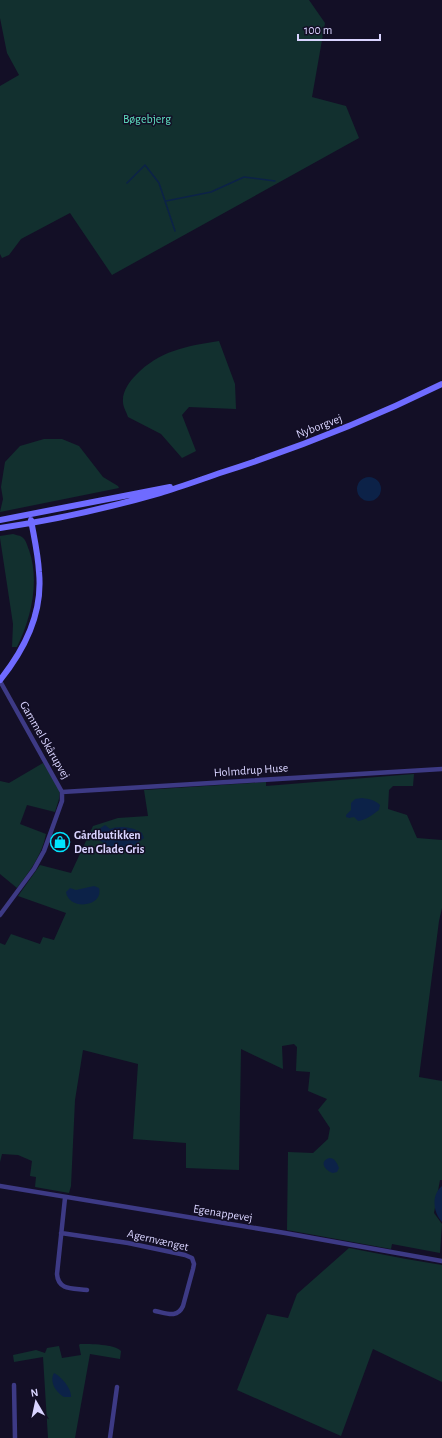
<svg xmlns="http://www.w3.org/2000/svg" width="442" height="1438" viewBox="0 0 442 1438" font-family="'Alegreya Sans',sans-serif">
	<rect width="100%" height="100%" fill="#130f26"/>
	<!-- green -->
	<path fill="#12302f" d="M0 0H309L325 23 312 97 346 106 359 138 112 275 70 213 21 239 9 255 2 258 0 254V86L19 75 7 53 0 18Z
		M219 341 235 384 236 409 189 407 182 415 196 451 182 458 161 434 128 417C127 413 123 407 123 402 122 392 129 382 136 375 159 351 186 346 219 341Z
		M44 439H62L79 446 103 477 118 486 119 488 0 512 3 499 1 487 5 462 20 446Z
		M13 534C15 535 19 535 22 537 26 540 27 545 29 550 40 581 31 619 17 647H12L13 624 0 538V536Z
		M43 763 60 790 59 799 55 812 27 805 20 824 46 834C42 855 30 871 17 888L0 874V781L9 783Z
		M414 774 413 786H393L389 790 388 809 407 815 417 838 442 840V908L439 921 419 1077 442 1081V1180H440L434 1213 442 1224 440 1253 392 1244 391 1249 287 1230 288 1152 313 1153 328 1139 330 1128 318 1110 327 1099 308 1091 310 1072 296 1071 297 1047 294 1044 282 1046 283 1069 241 1049 239 1170 186 1168V1143L133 1139 138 1064 83 1050 75 1100 71 1186 69 1193 35 1187 36 1177 30 1176 32 1161 18 1155 2 1154 0 1162V943L5 945 11 934 40 944 43 937 54 940 66 913 18 896 40 865 71 873 93 826 118 818 148 816 144 790 266 782V786Z
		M349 1248 406 1259 442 1265V1382L373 1349 341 1436 237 1390 267 1314 288 1318 297 1294Z
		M80 1344C90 1344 115 1344 121 1351L120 1359 90 1354 75 1438H48L43 1357 14 1362 13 1355 36 1350 45 1353 47 1348 59 1346 62 1358 81 1355 79 1345Z"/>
	<!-- water -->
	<path fill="#0c2248" d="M357 489a12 12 0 1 1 24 0a12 12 0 1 1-24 0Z
		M362 798C369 799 375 800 380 805L379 810C372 815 366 820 358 821L354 817 349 818 346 817V815L351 810V803L355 799Z
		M105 825 110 829C119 825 134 827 142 833L144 838 130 848 117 851 109 850 104 843 95 838 92 834 94 830 99 829Z
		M94 886 99 888C104 907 69 911 66 892L70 888 76 890Z
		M329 1158C335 1158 337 1163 339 1168L337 1172 333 1173C326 1171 318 1162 329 1158Z
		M442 1186V1222C433 1212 431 1195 442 1186Z
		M54 1373C61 1376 72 1389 71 1397H64C56 1392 49 1382 54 1373Z"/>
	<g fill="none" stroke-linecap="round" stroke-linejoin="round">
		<!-- stream -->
		<path stroke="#0c2248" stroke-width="1.5" d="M127 183 145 165 159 183 175 231
			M166 201 211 192 244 177 275 181"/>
		<!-- street -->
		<path stroke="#3d3a85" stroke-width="4.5" d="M0 681 62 792V801L44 851 34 869 0 915
			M62 792 442 769
			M0 1186 285 1233 442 1261
			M65 1198 57 1274C58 1291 74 1288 87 1290
			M61 1233 128 1243 185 1255 192 1258 194 1264 193 1269 183 1306C177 1319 166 1313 155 1311
			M14 1385 15 1438
			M110 1438 117 1387"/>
		<!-- secondary -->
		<path stroke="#6f6bff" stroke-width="6" d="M0 520 170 487
			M0 528C54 520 108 508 160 493 181 487 202 479 223 472 298 448 371 419 442 384
			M0 680C25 649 43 612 39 572 38 554 34 537 31 520"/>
	</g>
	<!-- icons -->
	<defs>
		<g id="shop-ring" transform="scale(1)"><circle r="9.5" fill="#130f26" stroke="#00e5ff" stroke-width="1.5"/><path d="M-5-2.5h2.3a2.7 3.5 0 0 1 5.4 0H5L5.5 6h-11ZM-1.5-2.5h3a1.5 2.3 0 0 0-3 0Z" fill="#00e5ff"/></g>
	</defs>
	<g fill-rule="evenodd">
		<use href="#shop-ring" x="60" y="842"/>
	</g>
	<g text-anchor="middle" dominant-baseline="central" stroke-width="3" stroke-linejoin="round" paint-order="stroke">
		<!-- park labels -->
		<g font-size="12" fill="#5fe0c0" stroke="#130f26">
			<text x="147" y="119">Bøgebjerg</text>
		</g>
		<!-- street labels -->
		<g font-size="12" fill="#d9d4ff" stroke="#130f26">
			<text transform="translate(319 426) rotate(-21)">Nyborgvej</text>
			<text transform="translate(45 740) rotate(60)">Gammel Skårupvej</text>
			<text transform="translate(251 770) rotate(-4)">Holmdrup Huse</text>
			<text transform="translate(223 1213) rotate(9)">Egenappevej</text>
			<text transform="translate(158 1240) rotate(13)">Agernvænget</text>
		</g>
		<!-- poi labels -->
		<g font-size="12" font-weight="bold" fill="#d9d4ff" stroke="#130f26" text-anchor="start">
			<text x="74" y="835">Gårdbutikken<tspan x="74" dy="14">Den Glade Gris</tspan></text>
		</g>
	</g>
	<!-- north arrow -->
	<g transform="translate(36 1402) rotate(351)" stroke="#130f26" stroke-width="3" paint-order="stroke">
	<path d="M0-3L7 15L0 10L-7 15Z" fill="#d9d4ff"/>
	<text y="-6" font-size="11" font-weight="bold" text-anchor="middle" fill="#d9d4ff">N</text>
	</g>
	<!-- scale -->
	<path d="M298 34v6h82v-6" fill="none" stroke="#d9d4ff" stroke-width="2"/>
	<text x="304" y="34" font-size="12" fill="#d9d4ff" stroke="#130f26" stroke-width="3" paint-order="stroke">100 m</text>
</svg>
